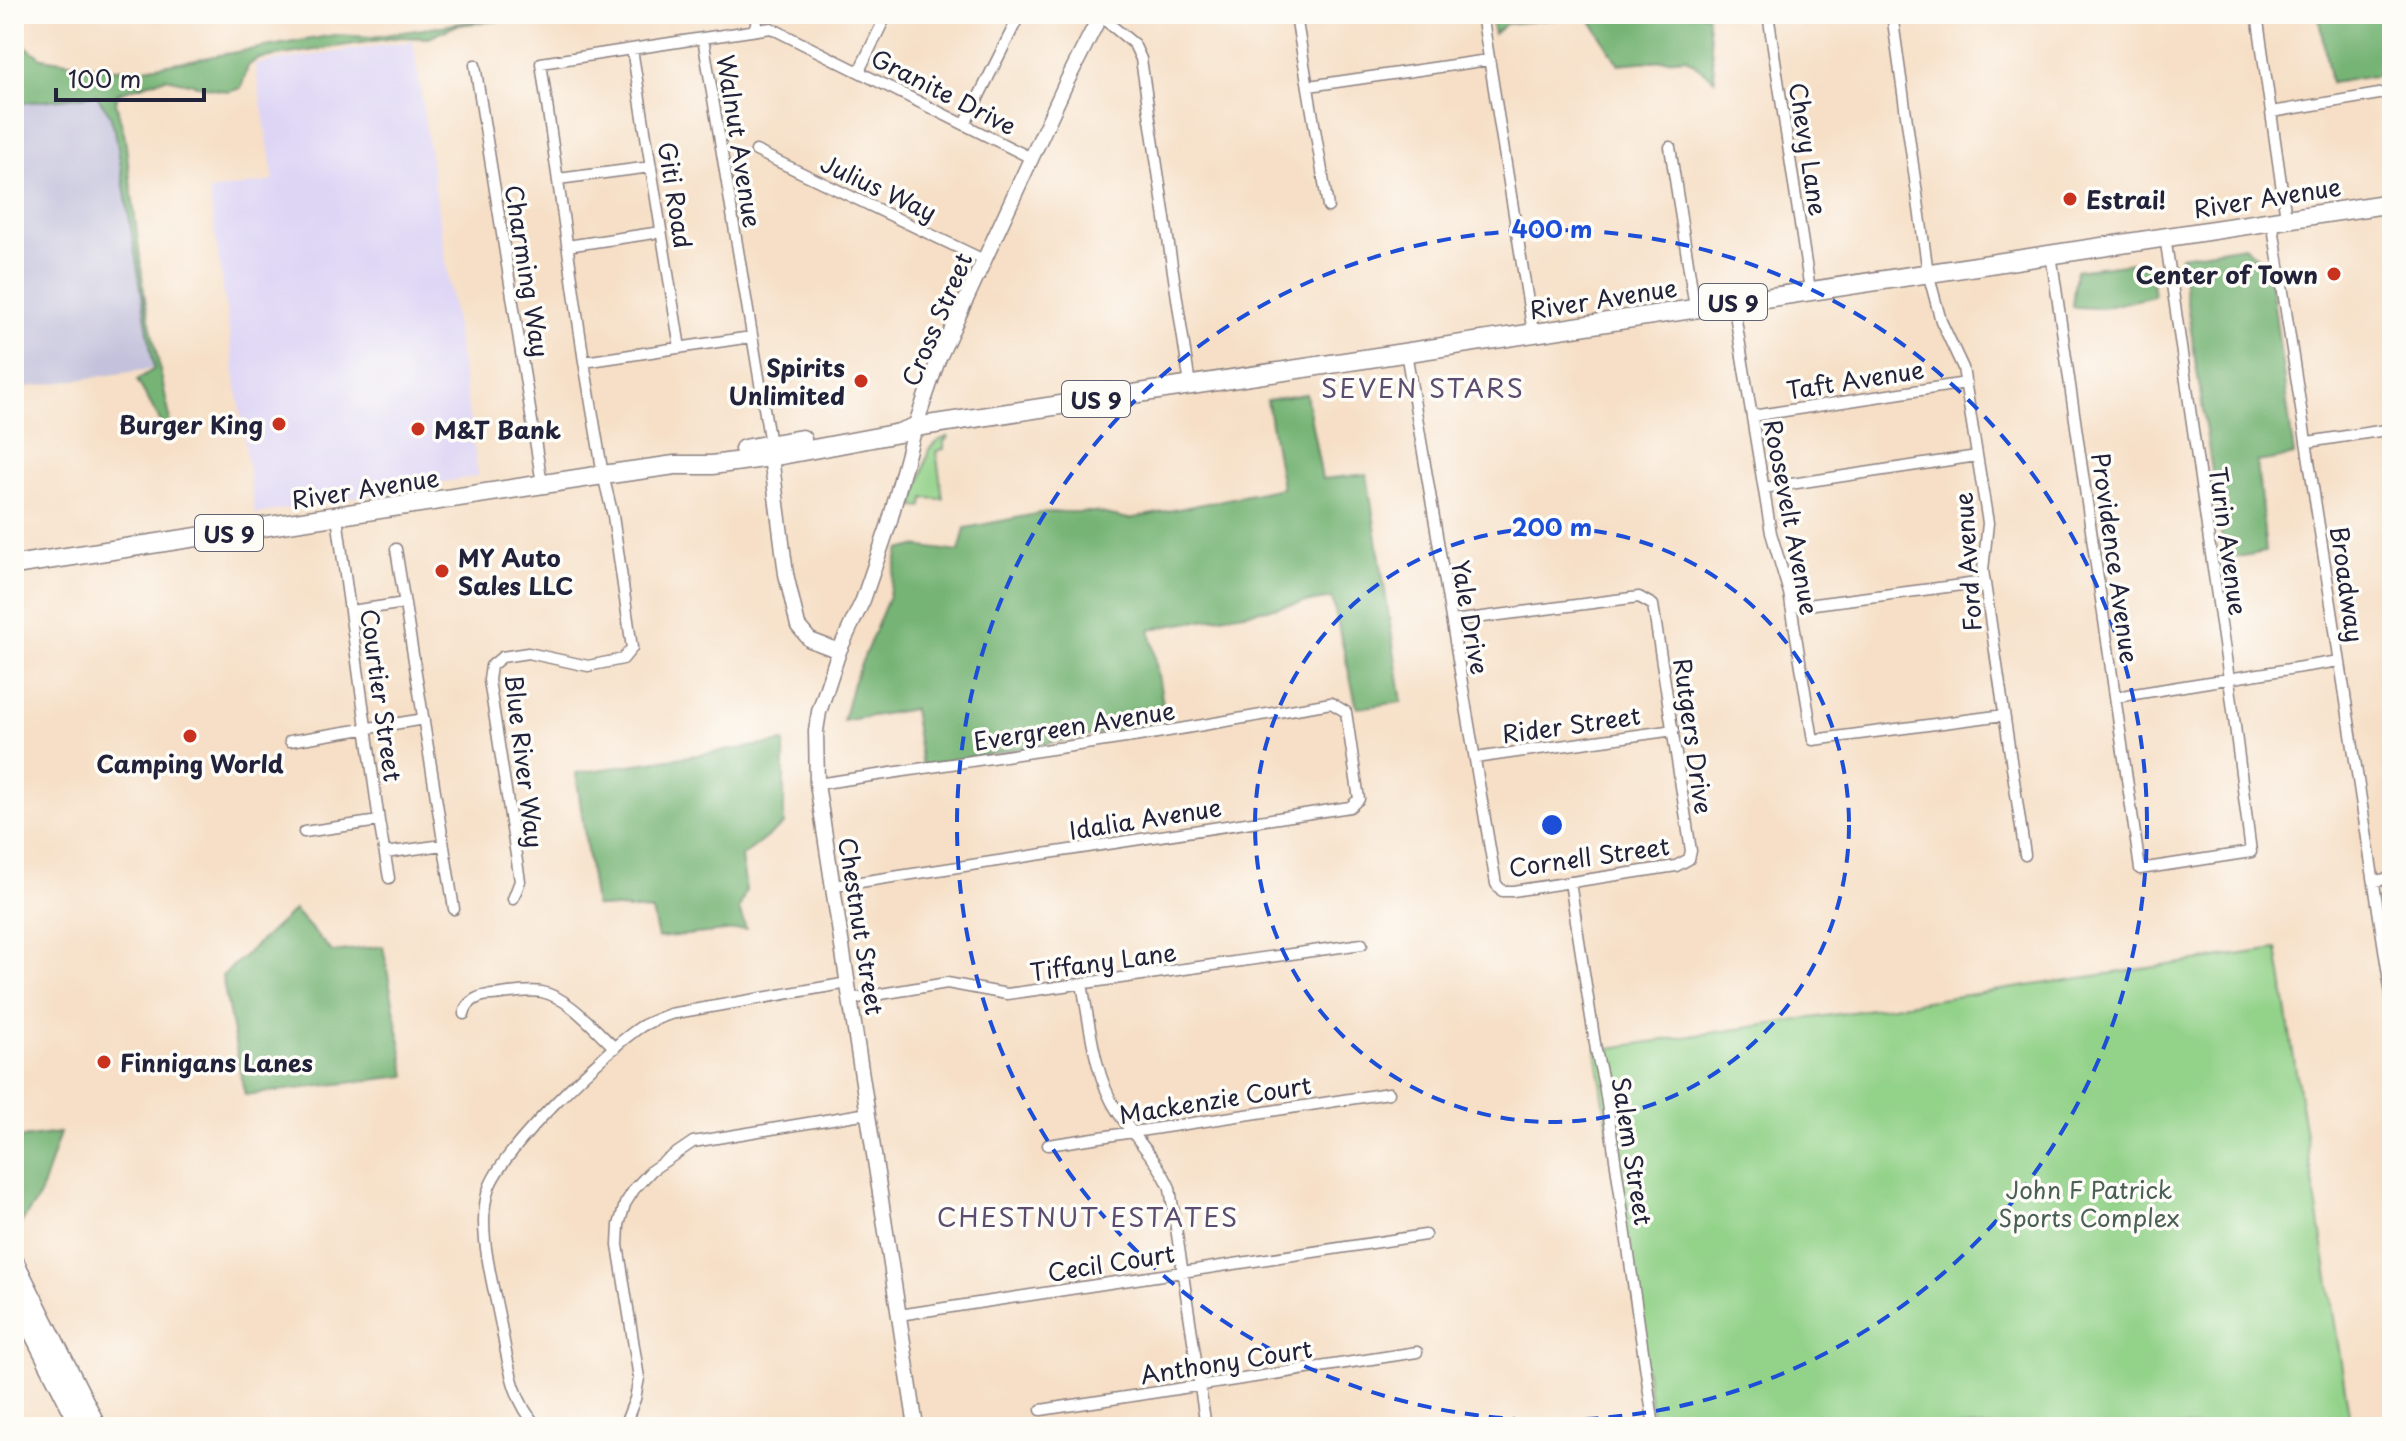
<svg xmlns="http://www.w3.org/2000/svg" width="2406" height="1441" viewBox="0 0 2406 1441" font-family="'Playpen Sans',sans-serif">
	<rect width="100%" height="100%" fill="#fdfcf7"/>
	<filter id="ink" filterUnits="userSpaceOnUse"><feTurbulence type="fractalNoise" baseFrequency=".0125" numOctaves="2"/><feDisplacementMap in="SourceGraphic" scale="16" xChannelSelector="R" yChannelSelector="G"/><feConvolveMatrix kernelMatrix="1 2 1 2 8 2 1 2 1" color-interpolation-filters="sRGB"/></filter>
	<filter id="wash" filterUnits="userSpaceOnUse"><feTurbulence type="fractalNoise" baseFrequency=".006" numOctaves="4" result="noise"/><feDisplacementMap in="SourceGraphic" scale="32" xChannelSelector="R" yChannelSelector="G"/><feGaussianBlur stdDeviation="1.8" result="paint"/><feColorMatrix in="noise" values="0 0 0 0 0 0 0 0 0 0 0 0 0 0 0 0 0 1.4 0 .05"/><feComposite in="paint" operator="in"/></filter>
	<g filter="url(#wash)">
		<rect width="100%" height="100%" fill="#f6dfc6"/>
		<!-- built -->
		<path fill="#ded5f5" d="M413 41 478 476 255 514 209 191 274 181 255 64Z"/>
		<!-- industrial -->
		<path fill="#c3c1db" d="M113 89 157 368 14 389V104Z"/>
		<!-- green -->
		<path fill="#93d289" stroke="#5a7a62" stroke-width="2" d="M949 436 944 442V449L936 451 943 499 924 498 922 507 914 506 929 449 940 440Z
			M2277 949 2351 1427H1654L1596 1050Z"/>
		<!-- forest -->
		<path fill="#76b475" stroke="#4c6b58" stroke-width="2" d="M519 14H562L457 25 429 38 400 37 257 59 248 66 241 88 228 92 166 78 118 93 116 103 125 138 145 299 169 413 170 438 137 380 154 369 115 130 109 113 96 95 14 104V37L41 58 114 69 145 68 334 35 372 37Z
			M1490 14H1707L1715 80 1686 58 1618 64 1588 16 1506 24 1494 34Z
			M2318 14H2392V73L2331 83Z
			M2244 246 2269 267 2294 456 2257 462 2266 552 2225 559 2180 256Z
			M2141 262 2150 266 2154 296 2102 308 2072 307 2076 270Z
			M1306 394 1322 479 1367 474 1402 702 1357 708 1332 598 1150 629 1166 722 922 766 913 709 843 721 853 683 888 599 899 550 915 546 959 552 965 528 1046 512H1096L1129 519 1282 488 1267 400Z
			M784 742V824L741 857 746 890 739 909 746 929 658 938 652 911 595 906 576 773Z
			M294 910 332 952 383 946 406 1076 245 1095 222 976Z
			M60 1133 39 1197 21 1223 14 1209V1139Z"/>
	</g>
	<g filter="url(#ink)">
		<g fill="none" stroke-linecap="round" stroke-linejoin="round">
			<!-- street casing -->
			<g stroke="#8c8080" stroke-width="13">
				<path id="street" d="M1482 14 1533 333
					M1768 14 1810 290
					M1892 14 1928 273 1941 321 1963 368 1988 523 1983 570 2025 855
					M2257 14 2286 218
					M1100 16 1134 44 1141 59 1190 385
					M1296 16 1328 207
					M754 30 759 14
					M703 38 771 28 1031 158
					M632 49 680 348
					M475 65 542 484
					M859 71 887 14
					M1309 86 1488 60
					M2272 112 2385 93
					M965 124 1020 14
					M1670 147 1695 308
					M756 151 984 260
					M558 179 651 167
					M2272 220 2392 1001
					M567 246 661 232
					M2051 254 2140 869 2251 852 2229 679 2165 236
					M1733 302 1771 533 1789 593 1813 740 2004 715
					M1406 352C1436 529 1466 707 1496 884L1502 891H1513L1676 866 1689 859 1691 851 1653 605 1639 597 1452 621
					M584 362 751 337
					M1752 416 1966 383
					M2308 442 2392 429
					M1764 488 1977 456
					M337 517 379 821 389 878
					M396 549 454 909
					M1791 607 1985 582
					M351 611 405 603
					M2116 697 2339 661
					M290 741 424 719
					M1475 758 1674 730
					M817 784 1139 736 1331 703 1346 712 1359 799 1350 807 834 886
					M304 832 379 821
					M385 853 443 845
					M2374 881 2392 878
					M1570 882 1596 1050 1605 1090 1654 1427
					M513 899 520 881 489 680 491 666 502 657 528 653 588 666 623 659 632 648 613 516 603 475 584 362 541 63 703 38 770 444
					M1082 984C1090 1025 1094 1075 1117 1111 1134 1138 1157 1158 1170 1188L1206 1427
					M851 999 947 983 1007 994 1362 944
					M464 1014C467 1001 479 995 492 995 507 994 527 989 542 992 570 998 595 1030 615 1048
					M1048 1145 1389 1093
					M899 1315 1425 1235
					M1041 1410 1417 1352
					M538 1427C512 1401 508 1361 501 1326 494 1286 475 1227 489 1188 502 1150 606 1049 642 1026 651 1021 660 1018 670 1014L848 983
					M624 1427 635 1399 639 1378 618 1245 619 1225 625 1204 635 1188 652 1170 693 1142 868 1113"/>
			</g>
			<!-- secondary casing -->
			<g stroke="#8c8080" stroke-width="17">
				<path id="secondary" d="M771 457 786 574 798 626 810 640 839 651 819 712 816 731 817 784 916 1427
					M839 651 863 600 889 524 915 427 938 360 1067 81 1101 14"/>
			</g>
			<!-- highway casing -->
			<g stroke="#8c8080" stroke-width="21">
				<path id="highway" d="M744 449 802 439
					M14 565 603 475 675 465H712L771 457 899 433 915 427 2392 203
					M14 1261 97 1427
					M14 1295 81 1427"/>
			</g>
			<!-- street -->
			<use href="#street" stroke="#fff" stroke-width="10"/>
			<!-- secondary -->
			<use href="#secondary" stroke="#fff" stroke-width="14"/>
			<!-- highway -->
			<use href="#highway" stroke="#fff" stroke-width="18"/>
		</g>
	</g>
	<!-- distance rings -->
	<g fill="none" stroke="#1d4ed8" stroke-width="4" stroke-dasharray="14 10">
		<circle cx="1552" cy="825" r="297"/>
		<circle cx="1552" cy="825" r="595"/>
	</g>
	<!-- markers -->
	<g fill="#c8321e" stroke="#fdfcf7" stroke-width="3">
		<circle cx="2070" cy="199" r="8"/>
		<circle cx="2334" cy="274" r="8"/>
		<circle cx="861" cy="381" r="8"/>
		<circle cx="279" cy="424" r="8"/>
		<circle cx="418" cy="429" r="8"/>
		<circle cx="442" cy="571" r="8"/>
		<circle cx="190" cy="736" r="8"/>
		<circle cx="104" cy="1062" r="8"/>
	</g>
	<g text-anchor="middle" dominant-baseline="central" stroke-width="7" stroke-linejoin="round" paint-order="stroke">
		<!-- shield labels -->
		<g fill="#fdfcf7" stroke="#646373" stroke-width="2">
			<rect x="1699" y="284" width="68" height="36" rx="6"/>
			<rect x="1062" y="381" width="68" height="36" rx="6"/>
			<rect x="195" y="515" width="68" height="36" rx="6"/>
		</g>
		<g font-size="22" font-weight="bold" fill="#22223b">
			<text x="1733" y="302">US 9</text>
			<text x="1096" y="399">US 9</text>
			<text x="229" y="533">US 9</text>
		</g>
		<!-- street labels -->
		<g font-size="24" fill="#22223b" stroke="#fdfcf7">
			<text transform="translate(944 91) rotate(27)">Granite Drive</text>
			<text transform="translate(740 141) rotate(81)">Walnut Avenue</text>
			<text transform="translate(1809 149) rotate(81)">Chevy Lane</text>
			<text transform="translate(879 187) rotate(25)">Julius Way</text>
			<text transform="translate(676 195) rotate(81)">Giti Road</text>
			<text transform="translate(2267 197) rotate(-9)">River Avenue</text>
			<text transform="translate(528 271) rotate(81)">Charming Way</text>
			<text transform="translate(1603 298) rotate(-9)">River Avenue</text>
			<text transform="translate(936 319) rotate(-67)">Cross Street</text>
			<text transform="translate(1855 379) rotate(-9)">Taft Avenue</text>
			<text transform="translate(365 488) rotate(-9)">River Avenue</text>
			<text transform="translate(1792 517) rotate(79)">Roosevelt Avenue</text>
			<text transform="translate(2229 541) rotate(82)">Turin Avenue</text>
			<text transform="translate(2116 558) rotate(82)">Providence Avenue</text>
			<text transform="translate(1967 562) rotate(-94)">Ford Avenue</text>
			<text transform="translate(2348 584) rotate(82)">Broadway</text>
			<text transform="translate(1471 617) rotate(80)">Yale Drive</text>
			<text transform="translate(382 695) rotate(82)">Courtier Street</text>
			<text transform="translate(1571 724) rotate(-8)">Rider Street</text>
			<text transform="translate(1074 725) rotate(-9)">Evergreen Avenue</text>
			<text transform="translate(1694 736) rotate(82)">Rutgers Drive</text>
			<text transform="translate(525 761) rotate(83)">Blue River Way</text>
			<text transform="translate(1145 818) rotate(-9)">Idalia Avenue</text>
			<text transform="translate(1589 856) rotate(-8)">Cornell Street</text>
			<text transform="translate(862 926) rotate(81)">Chestnut Street</text>
			<text transform="translate(1103 961) rotate(-8)">Tiffany Lane</text>
			<text transform="translate(1215 1099) rotate(-9)">Mackenzie Court</text>
			<text transform="translate(1633 1151) rotate(81)">Salem Street</text>
			<text transform="translate(1111 1262) rotate(-9)">Cecil Court</text>
			<text transform="translate(1226 1361) rotate(-9)">Anthony Court</text>
		</g>
		<!-- poi labels -->
		<g font-size="24" font-weight="bold" fill="#22223b" stroke="#fdfcf7" text-anchor="start">
			<text x="2086" y="199">Estrai!</text>
			<text x="2318" y="274" text-anchor="end">Center of Town</text>
			<text x="845" y="367" text-anchor="end">Spirits<tspan x="845" dy="28">Unlimited</tspan></text>
			<text x="263" y="424" text-anchor="end">Burger King</text>
			<text x="434" y="429">M&amp;T Bank</text>
			<text x="458" y="557">MY Auto<tspan x="458" dy="28">Sales LLC</tspan></text>
			<text x="190" y="763" text-anchor="middle">Camping World</text>
			<text x="120" y="1062">Finnigans Lanes</text>
		</g>
		<!-- park labels -->
		<g font-size="24" fill="#4a6056" stroke="#fdfcf7">
			<text x="2089" y="1189">John F Patrick<tspan x="2089" dy="28">Sports Complex</tspan></text>
		</g>
		<!-- neighbourhood labels -->
		<g font-size="26" letter-spacing="2" fill="#5c4c70" stroke="#fdfcf7">
			<text x="1423" y="387">SEVEN STARS</text>
			<text x="1088" y="1216">CHESTNUT ESTATES</text>
		</g>
	</g>
	<circle cx="1552" cy="825" r="12" fill="#1d4ed8" stroke="#fdfcf7" stroke-width="4"/>
	<g font-size="24" text-anchor="middle" font-weight="bold" fill="#1d4ed8" stroke="#fdfcf7" stroke-width="7" stroke-linejoin="round" paint-order="stroke">
		<text x="1552" y="238">400 m</text>
		<text x="1552" y="536">200 m</text>
	</g>
	<!-- margin -->
	<rect width="2406" height="1441" fill="none" stroke="#fdfcf7" stroke-width="48"/>
	<!-- scale -->
	<path d="M56 88v12h148v-12" fill="none" stroke="#22223b" stroke-width="4"/>
	<text x="68" y="88" font-size="24" fill="#22223b" stroke="#fdfcf7" stroke-width="6" paint-order="stroke">100 m</text>
</svg>
